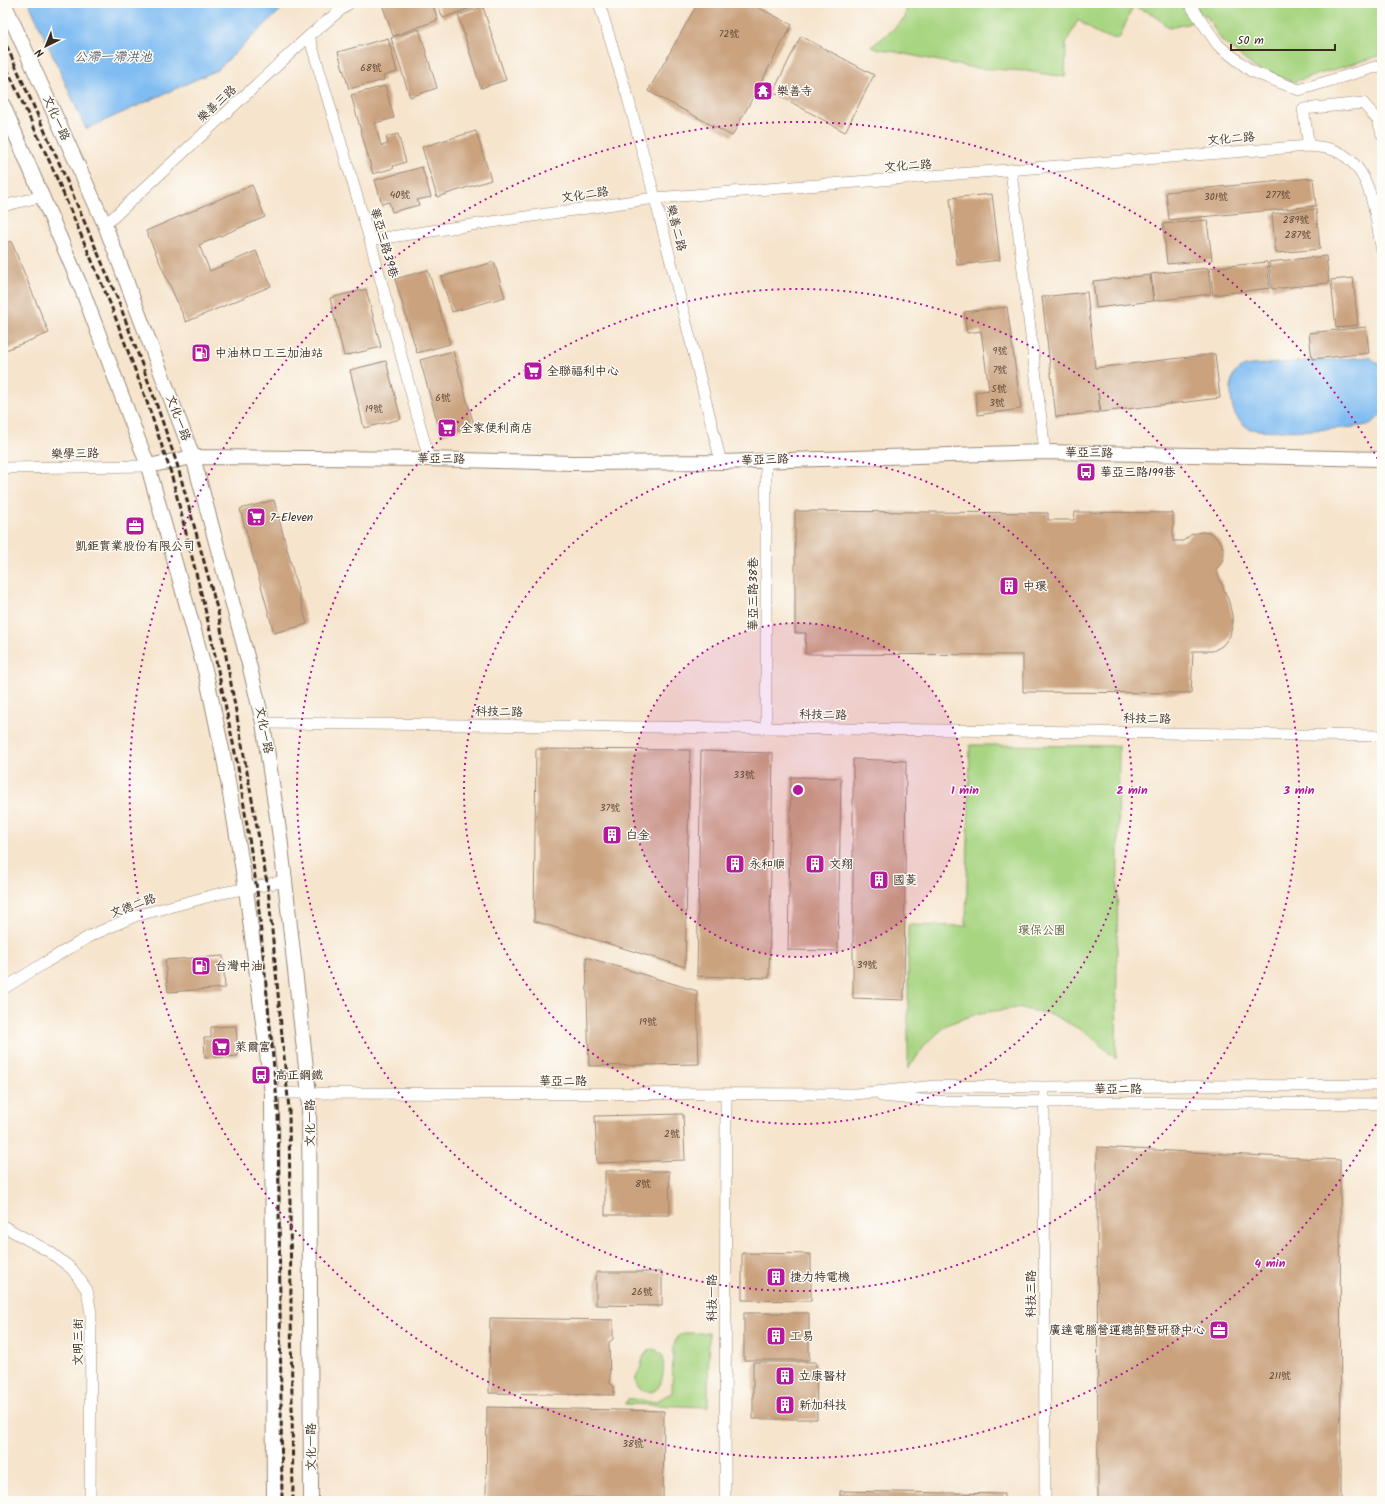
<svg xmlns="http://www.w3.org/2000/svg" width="1385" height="1504" viewBox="0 0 1385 1504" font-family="Kalam,'LXGW WenKai TC',sans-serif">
	<rect width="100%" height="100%" fill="#fdfcf7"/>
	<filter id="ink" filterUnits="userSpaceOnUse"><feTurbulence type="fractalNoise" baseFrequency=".025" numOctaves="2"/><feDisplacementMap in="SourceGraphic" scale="8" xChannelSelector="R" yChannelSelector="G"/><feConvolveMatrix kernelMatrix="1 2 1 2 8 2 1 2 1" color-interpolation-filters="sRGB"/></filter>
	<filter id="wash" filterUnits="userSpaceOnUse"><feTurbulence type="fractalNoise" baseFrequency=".012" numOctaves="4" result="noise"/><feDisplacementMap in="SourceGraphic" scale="16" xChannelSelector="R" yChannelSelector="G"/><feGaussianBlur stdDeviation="0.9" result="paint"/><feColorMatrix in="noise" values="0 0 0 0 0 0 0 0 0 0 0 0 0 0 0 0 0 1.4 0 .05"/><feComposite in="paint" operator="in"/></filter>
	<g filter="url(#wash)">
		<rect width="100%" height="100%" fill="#f6e4cc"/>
		<!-- green -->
		<path fill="#a8d582" stroke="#728050" d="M907 3H1382V55L1293 82 1255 68 1222 41 1206 15 1187 24 1169 28 1154 15 1133 6 1119 39 1101 36 1078 20 1066 43 1065 77 1026 71 973 68 871 47 890 32 905 18Z
			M970 745 1119 746 1116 1059 1087 1033 1051 1014 1017 1008 980 1013 948 1024 926 1044 908 1069V925L966 926Z
			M684 1333H709L708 1407 625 1404 628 1399C636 1398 643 1402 651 1402 660 1401 665 1395 672 1393L673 1347 677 1337Z
			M652 1349 656 1350 663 1356C664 1365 664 1376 660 1384 655 1398 633 1392 636 1377 637 1374 640 1370 641 1366 643 1358 643 1353 652 1349Z"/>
		<!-- water -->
		<path fill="#7fbcf2" stroke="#5d7388" d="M29 3H288L217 70 86 129Z
			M1369 357 1382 366V414C1378 418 1374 423 1367 425 1351 429 1260 434 1248 428 1244 425 1238 419 1235 414 1231 405 1228 382 1235 373 1240 367 1245 366 1251 365Z"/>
		<g id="blocks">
			<!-- building -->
			<path fill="#caa27e" d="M385 3H432L438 20 393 36 382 4Z
				M437 3H485L443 18Z
				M698 3H750L792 25 732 136 648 91Z
				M483 7 506 80 481 88 458 15Z
				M419 29 437 88 410 97 391 38Z
				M801 36 874 75 845 132 773 92Z
				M388 38 397 72 383 76 384 80 349 89 338 52Z
				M385 86 394 118 375 123 381 146 388 144 386 137 398 134 406 162 393 166 394 168 373 174 351 95Z
				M476 131 491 180 437 197 422 147Z
				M422 167 431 197 417 200 419 205 392 212 389 202 382 204 375 180Z
				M1313 178 1316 206 1169 220 1166 192Z
				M252 185 265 217 199 245 210 271 256 251 271 286 186 322 146 231Z
				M992 194 1000 260 957 265 950 198Z
				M1316 209 1320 249 1276 253 1272 214Z
				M1207 220 1212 260 1167 264 1163 224Z
				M11 241 49 333 3 351V244Z
				M1326 256 1329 283 1272 289 1269 262Z
				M494 262 505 297 452 312 441 277Z
				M1267 262 1270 288 1213 295 1210 268Z
				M1208 268 1211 294 1154 301 1151 274Z
				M428 270 450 344 417 353 395 279Z
				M1150 275 1153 301 1096 308 1093 281Z
				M1353 278 1358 325 1336 328 1331 280Z
				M366 289 381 347 344 356 330 298Z
				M1087 292 1095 368 1215 354 1220 398 1101 412 1098 393 1100 412 1056 417 1042 297Z
				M1007 307 1021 409 978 415 975 392 989 390 981 331 967 333 964 312Z
				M1366 327 1369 353 1312 359 1309 333Z
				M453 351 474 425 441 435 420 360Z
				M386 361 401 419 364 428 350 370Z
				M274 500 307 624 274 633 240 509Z
				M795 511 1048 513V520H1074L1075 512 1173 513V541H1183L1192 534 1202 532 1211 533 1221 542 1224 551 1222 562 1216 570 1229 602 1233 620 1230 636 1222 646 1213 651H1193L1191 693 1023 692V655L805 654 806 633H795Z
				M536 749 690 750 685 967 534 921Z
				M701 751 773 753 769 978 697 976Z
				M853 759 906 761 904 1000 853 998Z
				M791 777 841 778 838 951 788 950Z
				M223 956 225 988 168 992 165 960Z
				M586 957 697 991 699 1064 589 1066Z
				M236 1026 238 1056 205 1058 204 1038H211V1027Z
				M683 1114 685 1160 597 1163 595 1116Z
				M1097 1147 1340 1160 1341 1501H1098Z
				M605 1171H669L670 1215H605Z
				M742 1253 811 1254V1301L742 1300Z
				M596 1272H662V1306L596 1305Z
				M744 1313H809V1360H744Z
				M490 1318 613 1320V1339L609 1342 610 1383 614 1387V1395L489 1393Z
				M753 1362H816L817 1419H753Z
				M487 1407 664 1411 663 1499 567 1497V1501H486Z
				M840 1491 1004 1494V1501H840Z"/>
		</g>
	</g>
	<g filter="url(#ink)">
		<use href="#blocks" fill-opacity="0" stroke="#988775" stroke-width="1"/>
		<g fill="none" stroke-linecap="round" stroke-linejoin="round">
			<!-- minor casing -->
			<g stroke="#988775" stroke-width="12">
				<path id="minor" d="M599 3 628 98 655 198 721 462
					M1189 3 1218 45 1251 71 1299 90 1382 65
					M309 36 370 240 429 459
					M1309 146 1303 109 1363 103 1378 120 1382 134
					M1011 171 1045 452
					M3 206 43 196
					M105 225 309 36 349 3
					M370 240 655 198 1309 146C1318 147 1327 147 1336 151 1373 167 1375 217 1382 251
					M3 468 148 466
					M263 723 943 730 1382 736
					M766 728V460
					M3 989 46 962 90 936 135 916 222 893 285 881
					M272 1093 855 1094 936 1086 1044 1087 1382 1085
					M881 1096 934 1101 1382 1104
					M1044 1096 1045 1501
					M3 1226 50 1252 72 1269 87 1290 91 1314 90 1501
					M725 1501 726 1095"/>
			</g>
			<!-- tertiary casing -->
			<g stroke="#988775" stroke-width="16">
				<path id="tertiary" d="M4 3 105 225 193 457 249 664 263 723 280 837 309 1094 311 1501
					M3 105 83 292 148 466 206 674 225 764 246 889 272 1093 274 1501
					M148 466 193 457 429 459 573 463 721 462 1045 452 1382 459"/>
			</g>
			<!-- minor -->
			<use href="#minor" stroke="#fff" stroke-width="11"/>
			<!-- tertiary -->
			<use href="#tertiary" stroke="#fff" stroke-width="14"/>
			<!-- rail -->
			<path stroke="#3b2a1e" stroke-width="3" stroke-dasharray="6 3" stroke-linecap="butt" d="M3 38 60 165 118 300 155 400 177 464 218 612 268 888 289 1109 293 1501
				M3 60 52 167 110 303 147 402 171 473 207 617 238 767 257 890 278 1111 282 1501"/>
		</g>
	</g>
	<!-- distance rings -->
	<circle cx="798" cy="790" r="167" fill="#b5179e" fill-opacity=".12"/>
	<g fill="none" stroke="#b5179e" stroke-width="2" stroke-dasharray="2 4">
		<circle cx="798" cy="790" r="167"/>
		<circle cx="798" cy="790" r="334"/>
		<circle cx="798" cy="790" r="501"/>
		<path d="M1379 1119A668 668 0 1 1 1379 461"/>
	</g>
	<!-- icons -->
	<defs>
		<g id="temple-square" transform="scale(1)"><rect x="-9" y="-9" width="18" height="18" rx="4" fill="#b5179e" stroke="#fdfcf7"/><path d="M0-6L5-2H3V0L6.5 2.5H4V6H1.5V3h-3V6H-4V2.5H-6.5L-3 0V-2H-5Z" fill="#fff"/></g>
		<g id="fuel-square" transform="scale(1)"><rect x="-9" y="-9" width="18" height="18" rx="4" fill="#b5179e" stroke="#fdfcf7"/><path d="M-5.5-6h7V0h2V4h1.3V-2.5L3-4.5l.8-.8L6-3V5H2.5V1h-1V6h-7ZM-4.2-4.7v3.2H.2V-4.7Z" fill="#fff"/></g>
		<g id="supermarket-square" transform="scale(1)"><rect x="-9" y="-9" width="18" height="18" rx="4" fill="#b5179e" stroke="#fdfcf7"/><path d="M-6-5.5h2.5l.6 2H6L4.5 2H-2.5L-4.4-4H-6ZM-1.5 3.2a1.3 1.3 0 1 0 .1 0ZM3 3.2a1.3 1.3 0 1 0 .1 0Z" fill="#fff"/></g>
		<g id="bus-square" transform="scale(1)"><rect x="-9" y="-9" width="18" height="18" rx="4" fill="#b5179e" stroke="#fdfcf7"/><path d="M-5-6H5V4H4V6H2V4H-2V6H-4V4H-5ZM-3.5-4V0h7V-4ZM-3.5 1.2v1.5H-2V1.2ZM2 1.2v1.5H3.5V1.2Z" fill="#fff"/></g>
		<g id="office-square" transform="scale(1)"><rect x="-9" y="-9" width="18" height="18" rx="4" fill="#b5179e" stroke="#fdfcf7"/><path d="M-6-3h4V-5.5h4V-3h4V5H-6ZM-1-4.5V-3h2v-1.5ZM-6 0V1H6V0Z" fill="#fff"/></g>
		<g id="building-square" transform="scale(1)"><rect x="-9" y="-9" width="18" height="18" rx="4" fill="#b5179e" stroke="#fdfcf7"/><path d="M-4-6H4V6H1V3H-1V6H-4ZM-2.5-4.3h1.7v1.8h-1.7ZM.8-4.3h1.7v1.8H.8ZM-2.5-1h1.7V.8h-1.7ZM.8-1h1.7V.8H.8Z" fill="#fff"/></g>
	</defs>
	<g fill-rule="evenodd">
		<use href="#temple-square" x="763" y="91"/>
		<use href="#fuel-square" x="201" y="353"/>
		<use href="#supermarket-square" x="533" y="371"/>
		<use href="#supermarket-square" x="447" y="428"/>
		<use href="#bus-square" x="1086" y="472"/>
		<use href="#supermarket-square" x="256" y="517"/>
		<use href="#office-square" x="135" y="526"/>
		<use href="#building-square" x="1009" y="586"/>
		<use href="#building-square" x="612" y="835"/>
		<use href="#building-square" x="735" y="864"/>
		<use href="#building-square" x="815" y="864"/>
		<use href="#building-square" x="879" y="880"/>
		<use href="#fuel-square" x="201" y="966"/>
		<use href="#supermarket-square" x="221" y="1047"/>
		<use href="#bus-square" x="261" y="1075"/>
		<use href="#building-square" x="776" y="1277"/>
		<use href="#office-square" x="1219" y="1330"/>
		<use href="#building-square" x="776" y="1336"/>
		<use href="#building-square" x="785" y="1376"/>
		<use href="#building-square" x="785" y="1405"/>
	</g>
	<g text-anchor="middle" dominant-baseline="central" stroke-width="3" stroke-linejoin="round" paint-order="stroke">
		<!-- number labels -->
		<g font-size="10" fill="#5f4836">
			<text x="729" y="34">72號</text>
			<text x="371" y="68">68號</text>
			<text x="400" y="195">40號</text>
			<text x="1278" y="195">277號</text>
			<text x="1216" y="197">301號</text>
			<text x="1296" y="220">289號</text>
			<text x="1298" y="235">287號</text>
			<text x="1000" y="351">9號</text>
			<text x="1000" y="370">7號</text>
			<text x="999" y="389">5號</text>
			<text x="443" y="398">6號</text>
			<text x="997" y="403">3號</text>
			<text x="374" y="409">19號</text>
			<text x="744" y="775">33號</text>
			<text x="610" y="808">37號</text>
			<text x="867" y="965">39號</text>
			<text x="648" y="1022">19號</text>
			<text x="672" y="1134">2號</text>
			<text x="643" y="1184">8號</text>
			<text x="642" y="1292">26號</text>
			<text x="1280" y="1376">211號</text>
			<text x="633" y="1444">38號</text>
		</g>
		<!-- poi labels -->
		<g font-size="12" fill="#3b2a1e" stroke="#fdfcf7" text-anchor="start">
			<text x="777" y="91">樂善寺</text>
			<text x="215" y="353">中油林口工三加油站</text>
			<text x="547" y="371">全聯福利中心</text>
			<text x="461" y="428">全家便利商店</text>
			<text x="1100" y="472">華亞三路199巷</text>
			<text x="270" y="517">7-Eleven</text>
			<text x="135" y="546" text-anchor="middle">凱鉅實業股份有限公司</text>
			<text x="1023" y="586">中環</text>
			<text x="626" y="835">白金</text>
			<text x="749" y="864">永和順</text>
			<text x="829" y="864">文翔</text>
			<text x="893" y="880">國菱</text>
			<text x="215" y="966">台灣中油</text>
			<text x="235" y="1047">萊爾富</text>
			<text x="275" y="1075">高正鋼鐵</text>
			<text x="790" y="1277">捷力特電機</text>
			<text x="1205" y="1330" text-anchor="end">廣達電腦營運總部暨研發中心</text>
			<text x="790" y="1336">工易</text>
			<text x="799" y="1376">立康醫材</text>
			<text x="799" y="1405">新加科技</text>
		</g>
		<!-- street labels -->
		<g font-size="12" fill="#3b2a1e" stroke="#fdfcf7">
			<text transform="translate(217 104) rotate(-43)">樂善三路</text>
			<text transform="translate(56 118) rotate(66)">文化一路</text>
			<text transform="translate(1231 139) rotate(-5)">文化二路</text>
			<text transform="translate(908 166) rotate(-4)">文化二路</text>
			<text transform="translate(585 195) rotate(-8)">文化二路</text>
			<text transform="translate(676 228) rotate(76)">樂善二路</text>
			<text transform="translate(384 243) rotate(74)">華亞三路39巷</text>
			<text transform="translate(178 418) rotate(69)">文化一路</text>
			<text transform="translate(1089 453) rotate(1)">華亞三路</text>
			<text transform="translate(75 454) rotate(-1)">樂學三路</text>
			<text transform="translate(441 459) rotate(1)">華亞三路</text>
			<text transform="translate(765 460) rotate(-2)">華亞三路</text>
			<text transform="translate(753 594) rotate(-90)">華亞三路38巷</text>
			<text transform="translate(499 712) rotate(1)">科技二路</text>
			<text transform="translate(823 715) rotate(1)">科技二路</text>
			<text transform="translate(1147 719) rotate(1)">科技二路</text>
			<text transform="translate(264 730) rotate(79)">文化一路</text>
			<text transform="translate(133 906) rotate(-20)">文德二路</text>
			<text x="563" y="1081">華亞二路</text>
			<text x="1118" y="1089">華亞二路</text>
			<text transform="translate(310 1123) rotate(-90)">文化一路</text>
			<text transform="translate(1031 1294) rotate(-90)">科技三路</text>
			<text transform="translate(712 1298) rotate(-90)">科技一路</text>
			<text transform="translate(78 1342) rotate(-90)">文明三街</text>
			<text transform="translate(311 1447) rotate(-90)">文化一路</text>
		</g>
		<!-- park labels -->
		<g font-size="12" fill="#5c5d3c" stroke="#fdfcf7">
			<text x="1042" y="930">環保公園</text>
		</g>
		<!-- water labels -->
		<g font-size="13" font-style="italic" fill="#535d68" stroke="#fdfcf7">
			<text x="113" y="57">公滯一滯洪池</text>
		</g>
	</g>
	<circle cx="798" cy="790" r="6" fill="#b5179e" stroke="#fdfcf7" stroke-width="2"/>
	<g font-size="12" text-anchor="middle" font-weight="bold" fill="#b5179e" stroke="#fdfcf7" stroke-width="3" stroke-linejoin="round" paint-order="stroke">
		<text x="965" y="794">1 min</text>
		<text x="1132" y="794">2 min</text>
		<text x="1299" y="794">3 min</text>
		<text x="1270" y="1267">4 min</text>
	</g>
	<!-- margin -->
	<rect width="1385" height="1504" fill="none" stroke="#fdfcf7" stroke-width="16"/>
	<!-- north arrow -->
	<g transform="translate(46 46) rotate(223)" stroke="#fdfcf7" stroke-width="3" paint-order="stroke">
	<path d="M0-3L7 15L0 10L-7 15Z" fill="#3b2a1e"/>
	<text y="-6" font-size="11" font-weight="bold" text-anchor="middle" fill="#3b2a1e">N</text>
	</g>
	<!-- scale -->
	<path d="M1231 44v6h104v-6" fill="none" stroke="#3b2a1e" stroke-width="2"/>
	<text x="1237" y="44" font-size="12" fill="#3b2a1e" stroke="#fdfcf7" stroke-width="3" paint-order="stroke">50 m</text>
</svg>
